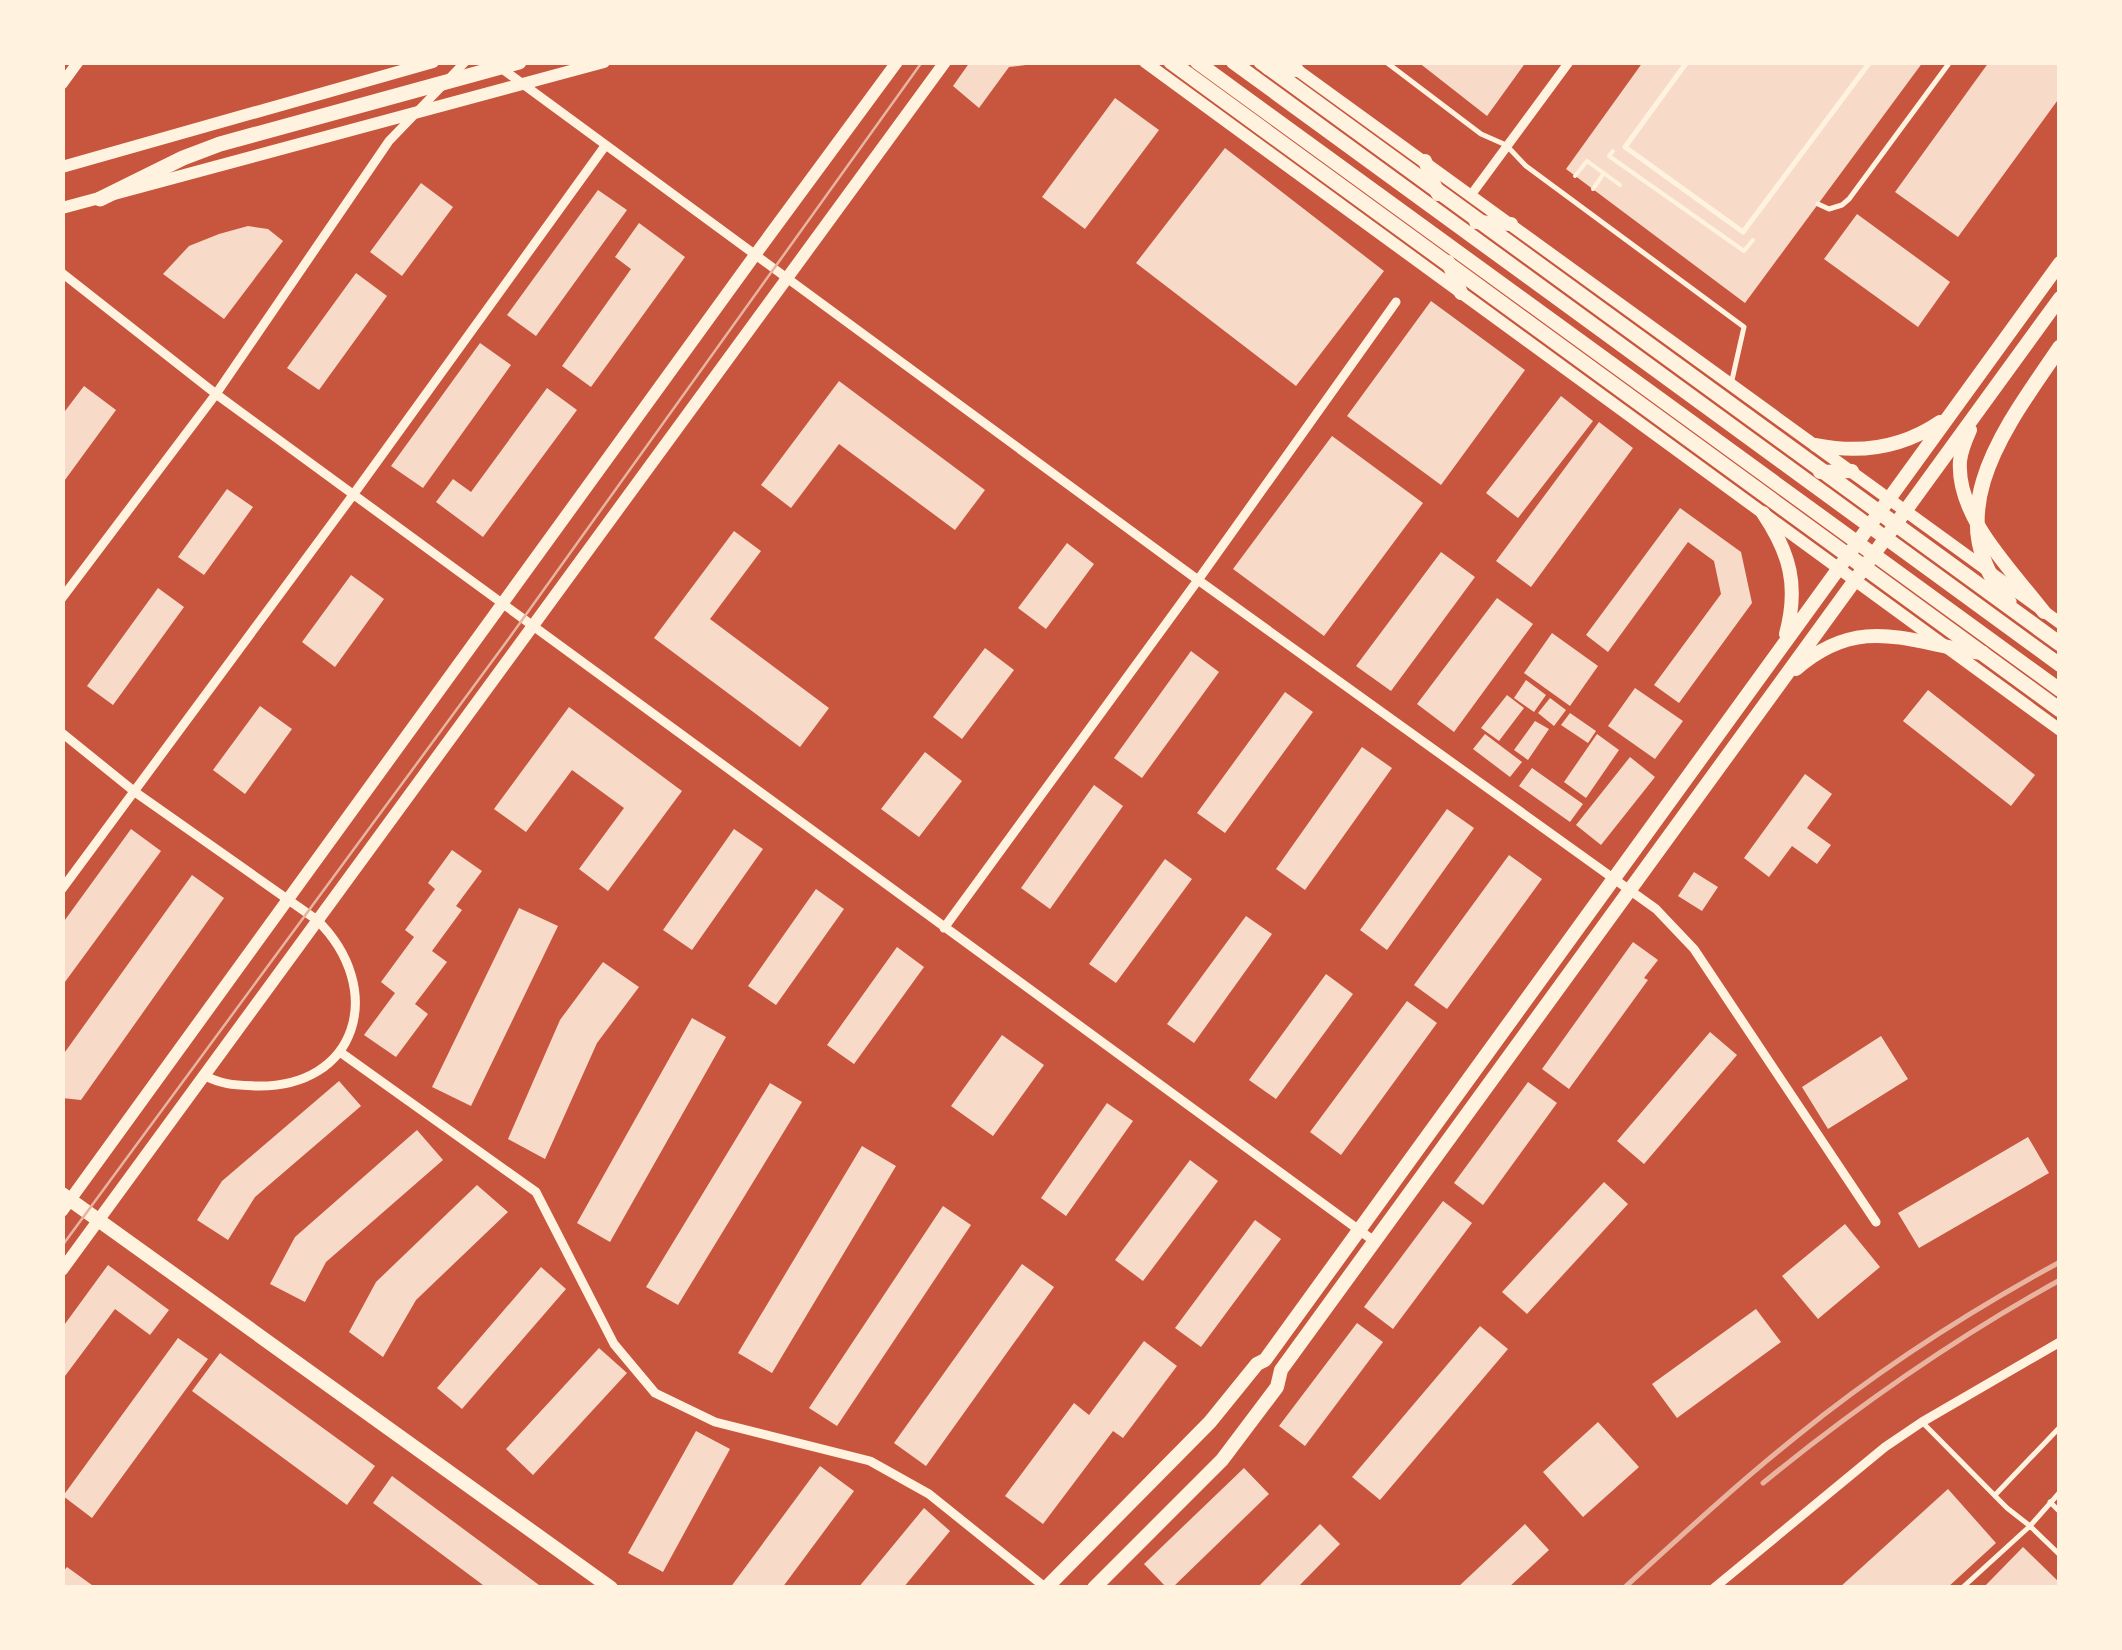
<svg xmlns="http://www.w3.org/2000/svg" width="2122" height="1650" viewBox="0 0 2122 1650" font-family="'Roboto Serif',serif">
	<rect width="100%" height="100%" fill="#c8553d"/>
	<!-- building -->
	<path fill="#f7dbc8" d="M970 62H1026V65L1009 67 979 108 953 86Z
		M1418 62H1526L1487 116Z
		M1643 62H1923L1745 303 1566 169Z
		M1989 62H2060V97L1958 237 1895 192Z
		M1115 98 1159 130 1085 229 1042 197Z
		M1225 148 1384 271 1296 386 1136 263Z
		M421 183 453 207 402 276 370 252Z
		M598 190 627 210 536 336 507 315Z
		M1857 214 1950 282 1918 327 1824 259Z
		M639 223 685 257 591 387 562 366 631 269 615 257Z
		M248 226 268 229 283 241 224 319 163 274 189 246 219 234Z
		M356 273 387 296 319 390 287 368Z
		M1431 301 1525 370 1441 485 1347 416Z
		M480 343 511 365 423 488 391 466Z
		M839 381 985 490 955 530 839 444 791 508 761 485Z
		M84 386 116 410 62 484V415Z
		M547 388 577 410 483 537 436 502 453 479 471 492Z
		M1561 396 1593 421 1518 518 1486 493Z
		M1599 422 1633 448 1531 587 1496 561Z
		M1332 436 1423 503 1324 636 1233 569Z
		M227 489 253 507 204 575 178 557Z
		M1680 508 1741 552 1752 603 1679 703 1654 685 1721 594 1714 561 1688 542 1608 652 1586 635Z
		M734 531 761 551 710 619 829 708 800 747 654 638Z
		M1067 543 1094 564 1046 629 1018 608Z
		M1441 552 1475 577 1391 691 1356 666Z
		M351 575 384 599 335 667 302 642Z
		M158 588 184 607 113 705 87 686Z
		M1497 598 1533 624 1454 732 1417 704Z
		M1552 633 1598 666 1570 706 1524 673Z
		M985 648 1014 670 962 739 933 717Z
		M1191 651 1219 672 1142 778 1114 758Z
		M1526 680 1546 695 1534 712 1514 698Z
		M1635 688 1683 721 1655 759 1608 726Z
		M1928 690 2035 775 2011 806 1903 721Z
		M1285 692 1313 712 1225 833 1197 813Z
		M1507 695 1524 708 1499 741 1481 728Z
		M1550 698 1566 710 1554 726 1538 713Z
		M260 706 292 729 245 794 213 770Z
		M569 707 682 791 608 891 579 869 624 808 572 770 526 832 494 809Z
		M1570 713 1596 731 1588 743 1561 725Z
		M1535 721 1549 729 1528 760 1514 750Z
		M1485 734 1522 762 1510 777 1473 749Z
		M1597 734 1619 750 1586 798 1564 782Z
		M1362 747 1392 768 1305 890 1276 869Z
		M925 752 962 781 919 837 881 809Z
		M1630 757 1655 777 1601 845 1576 825Z
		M1532 768 1583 804 1570 822 1519 786Z
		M1805 774 1832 794 1807 828 1831 845 1817 864 1792 846 1769 877 1744 858Z
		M1094 785 1123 806 1050 909 1021 888Z
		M1447 809 1474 828 1387 950 1360 930Z
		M131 829 161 851 62 986V924Z
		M734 829 763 849 692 950 663 930Z
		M452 850 482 871 456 906 462 910 432 951 447 962 415 1004 428 1014 396 1057 364 1035 395 993 381 982 414 937 405 930 435 889 428 883Z
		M1509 855 1542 879 1447 1009 1414 985Z
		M1165 859 1192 879 1116 983 1089 964Z
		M1694 872 1718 887 1702 911 1678 896Z
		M192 875 224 898 81 1100 62 1098V1050L65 1052Z
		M816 889 844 909 776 1005 748 986Z
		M519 908 558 926 471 1106 432 1087Z
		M1246 916 1272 934 1194 1043 1167 1024Z
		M1633 942 1658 960 1644 978 1648 980 1569 1089 1542 1069Z
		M897 947 924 967 854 1064 827 1045Z
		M603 962 639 987 597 1043 545 1159 508 1139 560 1020Z
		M1326 974 1353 994 1276 1099 1249 1080Z
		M1407 1001 1437 1023 1341 1155 1310 1132Z
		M692 1018 726 1037 610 1242 577 1223Z
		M1710 1032 1737 1055 1644 1164 1617 1141Z
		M1002 1035 1044 1065 993 1136 951 1106Z
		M1881 1036 1908 1079 1828 1129 1802 1087Z
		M339 1081 361 1106 255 1197 228 1240 197 1220 222 1181Z
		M1528 1082 1557 1103 1483 1205 1454 1183Z
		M770 1083 802 1102 678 1305 646 1287Z
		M1107 1103 1133 1121 1066 1216 1041 1198Z
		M417 1130 443 1160 326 1262 305 1302 270 1284 295 1237Z
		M2028 1137 2049 1173 1919 1248 1898 1213Z
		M862 1146 896 1166 772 1373 738 1353Z
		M1190 1160 1218 1181 1143 1281 1115 1260Z
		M1604 1182 1628 1204 1527 1314 1502 1292Z
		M477 1185 508 1212 416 1300 383 1357 349 1332 376 1282Z
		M1443 1201 1472 1223 1393 1329 1364 1307Z
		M943 1206 971 1225 837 1426 809 1408Z
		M1255 1220 1281 1239 1201 1347 1175 1328Z
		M1845 1224 1880 1267 1818 1319 1782 1276Z
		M1022 1264 1054 1287 926 1466 894 1443Z
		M108 1265 169 1310 150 1335 115 1309 65 1376 62 1375V1328Z
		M541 1267 566 1289 462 1409 437 1388Z
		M1756 1309 1781 1342 1677 1418 1652 1384Z
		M1357 1323 1383 1342 1305 1446 1279 1426Z
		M1480 1326 1508 1349 1380 1500 1352 1477Z
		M178 1338 208 1359 92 1518 63 1496Z
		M1144 1341 1177 1366 1123 1438 1113 1431 1043 1524 1005 1496 1074 1403 1089 1415Z
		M599 1348 627 1373 533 1475 506 1449Z
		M220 1353 375 1466 347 1505 192 1391Z
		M1598 1422 1639 1467 1583 1517 1543 1472Z
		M696 1431 730 1449 663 1572 628 1553Z
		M820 1466 854 1491 782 1588H730Z
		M1244 1468 1269 1494 1172 1588H1167L1144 1564Z
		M392 1476 543 1588H487L373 1503Z
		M1948 1489 1996 1543 1947 1588H1839Z
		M924 1508 950 1531 903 1588H858Z
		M1320 1524 1340 1544 1297 1588H1257Z
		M1525 1524 1549 1550 1508 1588H1457Z
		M2023 1547 2060 1583V1588H1983Z
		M67 1567 96 1588H62V1573Z"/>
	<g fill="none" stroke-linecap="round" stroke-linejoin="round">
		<!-- path -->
		<path stroke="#fff3e0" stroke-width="4" d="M1613 151 1609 156 1744 251 1753 240
			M1575 176 1587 161 1620 185
			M1593 189 1604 173"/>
		<!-- service -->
		<path stroke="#fff3e0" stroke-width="5" d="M1386 62 1481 134 1506 145 1526 166 1744 327 1732 380
			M1687 62 1625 147 1743 232 1870 62
			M1818 204 1829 209 1842 205 1849 199 1950 62
			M1922 1422 2007 1508 2030 1526 2060 1555
			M1996 1494 2060 1427
			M2050 1502 2060 1512
			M1962 1588 2030 1526 2060 1492"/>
		<!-- minor -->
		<path stroke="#fff3e0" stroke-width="9" d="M501 68 1198 580 1656 909 1694 949 1876 1222
			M1471 195 1569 62
			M62 273 216 394 1374 1241
			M62 598 216 394 389 141 465 62
			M62 733 135 792 317 920C387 989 358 1089 255 1086 234 1085 223 1085 203 1075
			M62 889 353 495 605 146
			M944 928 1198 580 1396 302
			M340 1052 536 1192 614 1344 655 1393 715 1422 870 1461 929 1494 1046 1588
			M1714 1588 1885 1447 1922 1422 2060 1342"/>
		<!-- tertiary -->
		<path stroke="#fff3e0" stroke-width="11" d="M62 84 78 62"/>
		<!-- secondary -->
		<path stroke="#fff3e0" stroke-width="12" d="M1145 62 2060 730
			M1289 64 2060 623
			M62 167 433 62
			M62 208 604 62
			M62 1211 755 255 897 62
			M62 1270 945 62"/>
		<!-- primary -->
		<path stroke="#fff3e0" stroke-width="14" d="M1197 62 2060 690
			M1233 62 2060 665
			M1268 68 1297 70
			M1425 161 1438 194
			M1476 222 1511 224
			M1448 262 1461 293
			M1970 430C1966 439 1961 451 1960 461 1956 517 2012 570 2044 612
			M1816 445C1861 454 1902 448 1940 422
			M1820 472 1852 471
			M1763 513C1790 553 1799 586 1786 634
			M1796 669C1862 612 1910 644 1983 653
			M62 1194 611 1588
			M1046 1588 1210 1422 1257 1364 1265 1360 2060 263
			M1094 1588 1222 1460 1277 1387 1281 1370 2060 298"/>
		<!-- trunk -->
		<path stroke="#fff3e0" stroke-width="15" d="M1171 62 2060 710
			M1261 62 2060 644
			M100 199 183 158 220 144 519 62
			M2009 602C1934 514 2008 424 2060 347"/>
		<!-- tram -->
		<path stroke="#e9b49f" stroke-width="2.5" d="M62 1246 507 641 922 62"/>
		<!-- rail -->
		<path stroke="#e9b49f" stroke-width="5" d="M1763 1483C1856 1407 1955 1338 2060 1280
			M1624 1588C1681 1536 1737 1484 1797 1436 1878 1370 1968 1312 2060 1262"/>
	</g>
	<!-- border -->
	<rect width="2122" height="1650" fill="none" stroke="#fff3e0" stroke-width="130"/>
</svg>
